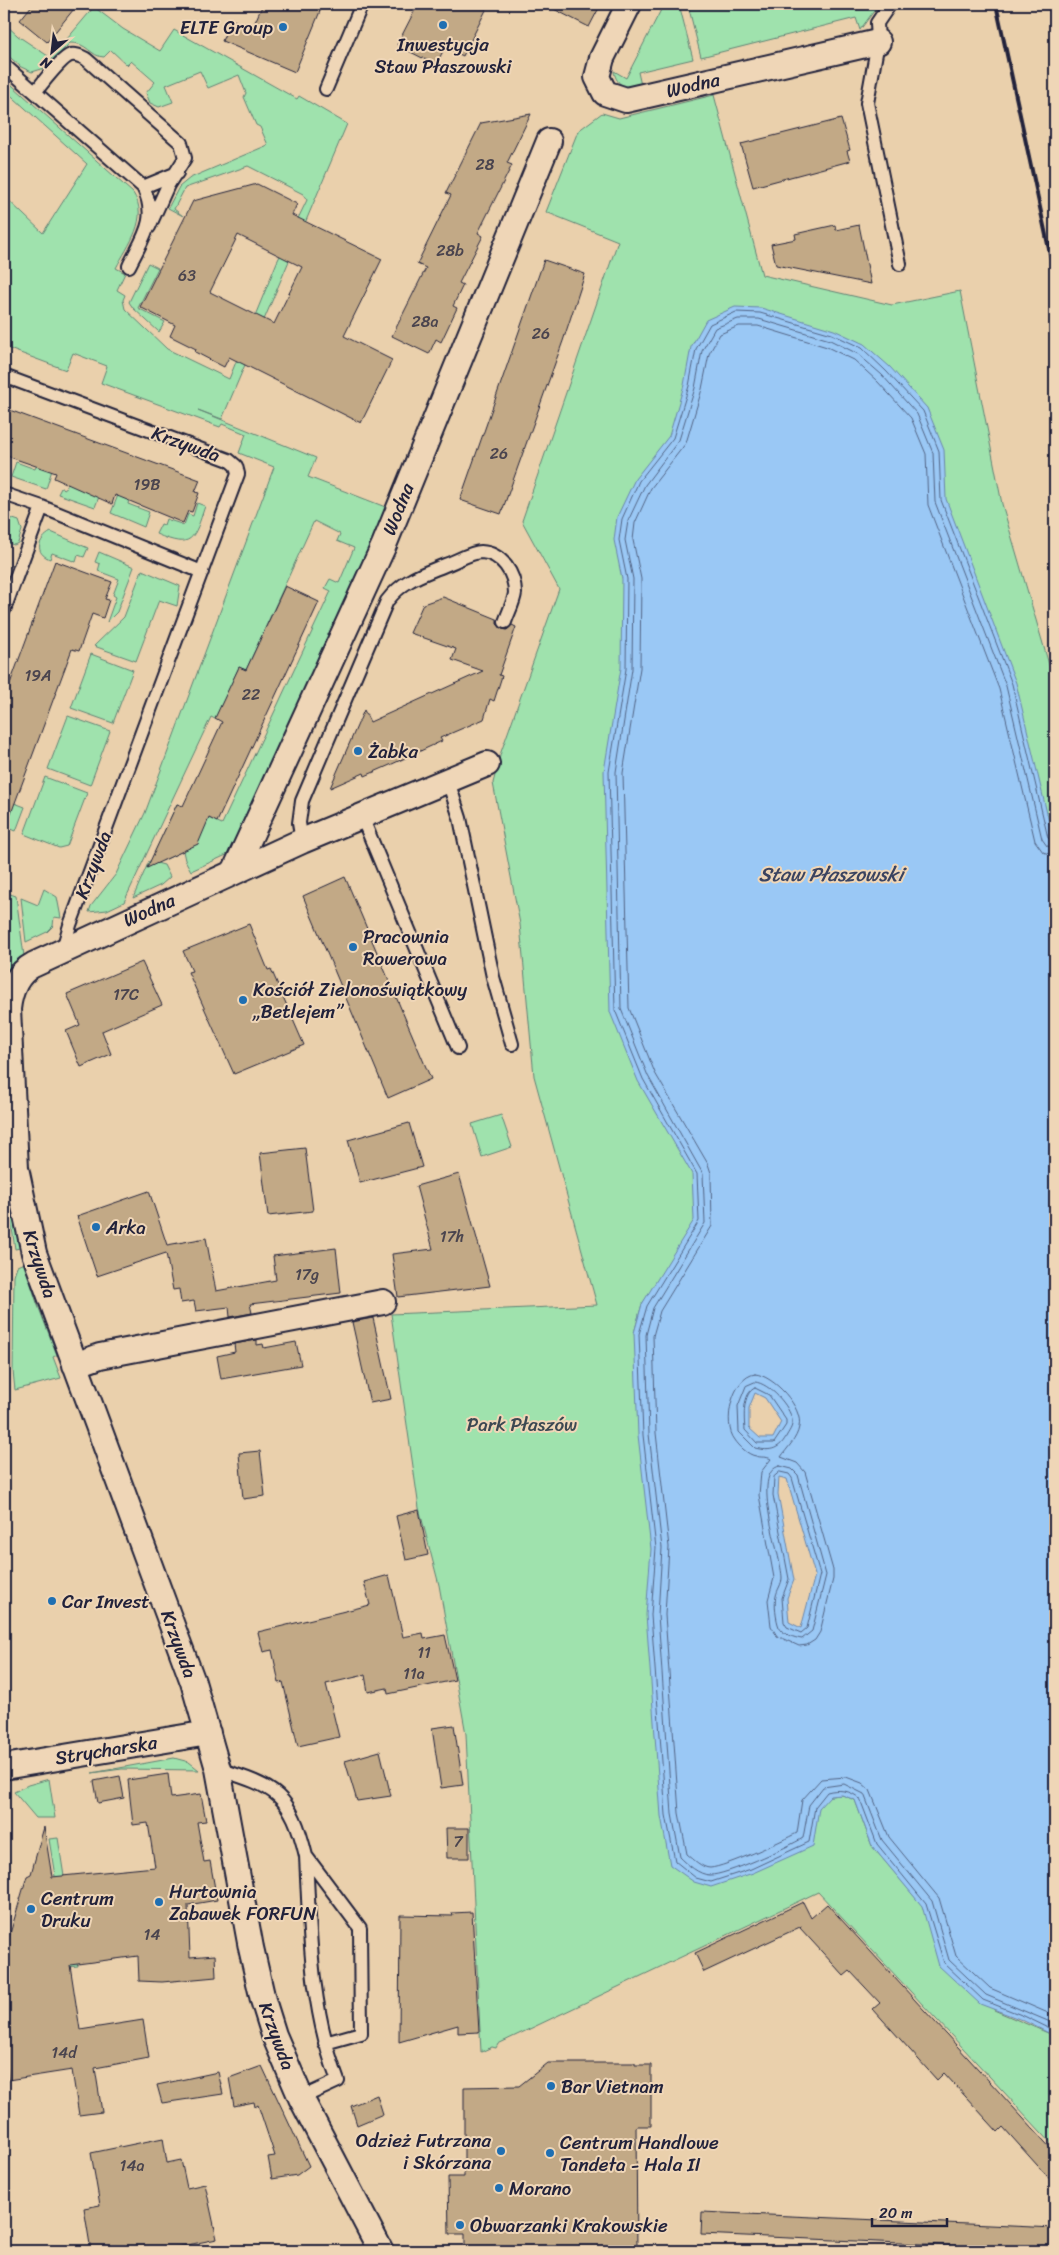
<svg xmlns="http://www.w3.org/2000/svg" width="1059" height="2255" viewBox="0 0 1059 2255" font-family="Sriracha,sans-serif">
	<rect width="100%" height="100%" fill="#ead0ac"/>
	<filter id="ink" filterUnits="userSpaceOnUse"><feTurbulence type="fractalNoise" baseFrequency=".02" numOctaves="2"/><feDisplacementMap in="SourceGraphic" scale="10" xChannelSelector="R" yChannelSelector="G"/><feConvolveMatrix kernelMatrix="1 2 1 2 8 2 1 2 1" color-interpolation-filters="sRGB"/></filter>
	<g filter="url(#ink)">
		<!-- green -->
		<path fill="#9fe2ad" stroke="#608274" d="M664 4H679L693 59 638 72 642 90C629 91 616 86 614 71L626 78Z
			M695 4H879L860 30 856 18 701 57 688 5Z
			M94 7 123 29 160 51 174 30 297 99 299 96 347 124 222 419 198 410 316 458 308 477 388 508 233 852 191 871 185 860 183 851 162 861 153 856 177 804 222 824 331 591 325 588 330 579 339 583 354 548 337 541 340 534 314 521 246 670 239 667 215 719 211 717 124 902 107 910 89 912 91 906 116 874 145 813 274 467 239 453 246 434 222 424 220 427 101 383 107 366 73 353 66 370 4 347V196L43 233 87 164 4 89V78L133 193C150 218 128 245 116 268L125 273 117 290 125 295 123 300 125 309 167 349 229 379 277 262 307 200 303 194 248 166 185 188 174 209 183 216 168 208 179 187 190 178 268 145 260 127 256 125 244 97 246 93 239 75 208 88 200 71 166 85 173 102 159 107 150 103 146 93 155 82 131 61 127 65 111 50 104 57C91 57 87 42 70 43L45 68 32 72 21 67 4 52V23L18 36 51 58Z
			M714 95 762 275 892 305 960 291 1002 504 1055 685V848L749 1154 642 1304 634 1333 654 1373 830 1796 842 1795 855 1800 872 1846 922 1905 994 2010 1055 2036V2147L818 1892 498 2044 496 2048 492 2047 481 2052 466 1734 439 1585 419 1508 391 1314 597 1305 534 1076 520 924 493 783 501 752 559 589 522 521 618 241 546 212 578 131 602 113 619 118Z
			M148 263 158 268 138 308 165 322 159 332 133 308 129 302Z
			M16 462 35 469 37 465 52 470 46 489 11 477Z
			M70 477 102 489 95 507 58 494 61 488 66 489Z
			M118 495 129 499 128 504 149 512 144 527 111 513Z
			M197 503 205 506C194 539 193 550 156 534L161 524 164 525 166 519 184 525 188 514 193 516Z
			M4 516 19 521 22 530 18 543 14 545 4 542Z
			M51 532 88 548 84 557 78 555 76 562 52 553 50 559C34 553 38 539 51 532Z
			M99 552 134 567 117 612 107 622 116 597 113 595 119 579 98 571 100 564 95 562Z
			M142 570 180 586 177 606 159 600 136 661 94 646 124 617Z
			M91 654 133 670 113 723 71 708Z
			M68 716 110 731 90 785 48 769Z
			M45 777 87 793 67 846 59 848 24 834Z
			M4 799 25 807 16 831 4 826Z
			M149 861 164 865 170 877 161 885 133 898Z
			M44 889 57 897 61 918 54 917 53 926 47 932 26 942 21 898 38 905Z
			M4 892 16 896 24 956 11 967 4 977Z
			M501 1115 512 1147 482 1157 472 1124Z
			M4 1156 20 1248 15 1249 4 1173Z
			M24 1263 37 1303 57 1355 53 1357 61 1378 15 1390 13 1371 14 1275 17 1266Z
			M174 1758 189 1762 199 1770 122 1769 92 1773Z
			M49 1779 55 1818H36L14 1792 28 1785Z
			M58 1838 78 1966 4 1973V1964L68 1957 49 1839Z"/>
		<!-- water -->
		<path fill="#9ac8f5" stroke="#6a86ab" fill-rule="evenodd" d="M735 307 761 308 834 330 864 344 890 367 927 408 944 450 946 499 1016 683 1055 847V2036L1022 2020 980 2004 939 1966 922 1906 872 1846 855 1800 842 1795 830 1796 819 1808 813 1846 753 1873 711 1887 694 1882 670 1865 661 1816 646 1615 651 1549 638 1435 634 1333 642 1304 694 1220 692 1174 638 1081 610 1012 604 771 621 668 622 579 614 540 617 517 635 479 669 436 684 385 691 347 706 320ZM755 1393 765 1398 781 1422 773 1438H760L749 1428V1408ZM779 1477 787 1479 815 1575 801 1628 789 1622 787 1598 794 1580 778 1494Z"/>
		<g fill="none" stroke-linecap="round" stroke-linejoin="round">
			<!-- shore -->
			<path stroke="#526485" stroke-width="1" d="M1055 842 1048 838 1012 684 941 500 939 451 923 411 886 371 862 348 832 334 760 313 736 312 710 324 696 349 689 386 673 438 639 481 622 519 619 540 627 579 626 669 609 772 615 1010 643 1079 697 1174 699 1221 647 1306 639 1334 643 1435 656 1548 651 1615 666 1815 675 1861 696 1878 711 1882 751 1869 809 1842 815 1807 827 1792C838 1789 851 1790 860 1799L877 1844 926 1904 944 1963 983 2000 1024 2016 1055 2031
				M1055 848 1047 846 1042 839 1006 686 935 502 933 453 917 414 882 375 858 354 830 340 759 319H738L715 328 702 351 695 388 679 440 645 485 628 521 625 540 633 579 632 669 616 772 621 1009 648 1076 703 1174 705 1223 653 1308 646 1335 649 1434 662 1548 658 1615 672 1814 680 1857C687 1864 699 1875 710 1875 725 1876 788 1847 803 1838L809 1805 823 1787 844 1784 864 1794 882 1840 932 1901 949 1960 986 1995 1055 2024
				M1055 856 1043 852 1035 841 999 689 928 505 926 454 911 418 877 381 854 360 827 347 758 326H739L720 334 709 354 702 389 686 443 651 488 635 523 633 540 641 579 640 668 623 773 629 1008 655 1073 708 1164 711 1173 712 1226 660 1311 653 1336 656 1433 669 1547 665 1615 679 1813 687 1854C693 1859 702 1868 710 1868 726 1867 781 1841 797 1833L802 1800 821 1779 846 1777 862 1783 870 1790 889 1837 939 1898 956 1956 990 1988 1055 2016
				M755 1374C773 1375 804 1408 799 1427 797 1439 787 1448 781 1457L797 1463 805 1472 833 1570V1579L820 1632 815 1640 807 1645 799 1646 777 1636 771 1626 768 1600 774 1578 759 1495 761 1472 771 1459C766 1456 761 1458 756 1456 748 1455 739 1446 735 1440 722 1424 732 1377 755 1374Z
				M755 1382C769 1383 790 1406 792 1420 793 1426 790 1430 787 1435 780 1449 771 1452 755 1448L739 1432 738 1406 746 1386Z
				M755 1388 769 1395 786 1420V1425L774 1443H757L745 1430C744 1418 742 1393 755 1388Z
				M780 1466 792 1469 798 1475 826 1575 812 1631 802 1639C795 1638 782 1634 779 1627 776 1620 774 1603 776 1596 777 1590 782 1584 782 1578 782 1557 749 1471 780 1466Z
				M780 1472 789 1474 792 1478 820 1574 807 1628 801 1633 787 1627 784 1622 782 1598 789 1579 773 1495 774 1477Z"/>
		</g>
		<!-- building -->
		<path fill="#c2a986" stroke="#22223b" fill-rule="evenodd" d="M33 4H78L47 42 20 20Z
			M263 4H323L295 72 222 41 231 19 252 29Z
			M418 4H489L463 56 445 47 436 65 397 45Z
			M544 4H601L589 27Z
			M531 114 507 163 512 165 478 233 483 236 459 283 463 285 453 306 457 308 441 342 436 339 429 354 392 336 426 268 417 264 451 195 446 193 481 123Z
			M841 119 850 150 847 151 850 161 753 187 741 144Z
			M257 184 297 204 292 215 382 259 344 336 392 360 361 423 229 357 224 367 195 352 196 349 170 336 175 325 140 307 193 201ZM238 235 302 267 274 324 210 292Z
			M835 225 836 230 859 225 871 284 776 265 771 244 796 239 795 234Z
			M544 260 585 274 563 341 501 514 460 500Z
			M4 408 200 480 195 492 199 493 192 512 188 511 183 523 115 495 112 504 54 478 56 473 4 455Z
			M55 561 112 582 105 599 109 600 103 618 92 614 79 651 72 649 6 827 4 826V700Z
			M285 586 319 602 217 822 209 818 198 844 147 868 177 804 183 806 222 722 215 718 239 667 246 670Z
			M443 597 497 619V624L502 629 507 630 512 625 516 627 499 675 502 676 494 701 490 699 484 719 440 738 442 741 390 765 365 776 364 773 330 788 364 710 370 722 483 671 452 660 456 649 410 633 423 604Z
			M345 877 431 1079 388 1098 303 896Z
			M249 924 268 970 271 969 304 1045 234 1074 188 972 192 971 183 951Z
			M142 962 162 1005 102 1031 111 1054 81 1067 66 1031 80 1025 67 994Z
			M409 1123 422 1167 360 1183 348 1140Z
			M305 1148 313 1211 268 1216 260 1153Z
			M459 1174 490 1286 398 1297 392 1254 433 1249 416 1186Z
			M149 1191 167 1245 206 1238 216 1291 276 1280 273 1256 336 1248 341 1293 250 1304 252 1313 230 1317 229 1307 196 1311 194 1301 181 1303 179 1289 173 1290 166 1253 97 1276 77 1216Z
			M373 1318 391 1399 370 1403 352 1322Z
			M257 1340V1345L263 1344 264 1348 296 1342 301 1365 221 1379 217 1356 235 1352 234 1344Z
			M260 1451 265 1496 243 1499 239 1453Z
			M419 1510 428 1555 406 1560 396 1516Z
			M389 1575 403 1637 423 1633 424 1639 445 1635 455 1680 388 1694 387 1688 368 1692 365 1675 326 1684 339 1737 298 1746 283 1682 279 1683 272 1650 263 1652 258 1632 370 1605 364 1582Z
			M454 1725 463 1785 441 1788 432 1728Z
			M380 1751 391 1796 357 1801 345 1761Z
			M168 1774 171 1798 201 1794 206 1821 197 1822 204 1862 210 1861 217 1900 188 1905 190 1957 215 1955 216 1977 162 1982 139 1981 138 1956 70 1965 80 2030 143 2020 149 2058 95 2068 102 2112 79 2115 72 2070 8 2080 4 2047V1954L27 1876 31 1874 44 1827 52 1877 155 1867 148 1823 133 1825 128 1780Z
			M120 1776 124 1798 98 1803 94 1781Z
			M446 1828H469V1858H447Z
			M803 1902 811 1918 827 1904 1055 2153V2185L1003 2127 998 2132 944 2073 937 2080 873 2009 880 2003 850 1971 844 1976 800 1928 802 1926 704 1972 695 1953Z
			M472 1912 479 2032 458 2033V2025L399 2042 400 1915 453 1916 452 1913Z
			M548 2063H635V2065H651V2126H636L637 2251H465V2234H449L448 2177H464V2087L519 2086Z
			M262 2066 309 2166 297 2175 272 2179 268 2157 275 2156 258 2105 255 2107 254 2102 234 2106 229 2078Z
			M218 2072 223 2094 162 2103 157 2085Z
			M377 2095 383 2114 357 2125 351 2106Z
			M163 2138 167 2163 181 2160 187 2188 205 2184 217 2239 158 2251H91L84 2208 100 2205 91 2153Z
			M702 2212 1055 2228V2250L701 2234Z"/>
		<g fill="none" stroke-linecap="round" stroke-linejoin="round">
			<!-- service casing -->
			<g stroke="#22223b" stroke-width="16">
				<path id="service" d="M890 4 877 23 878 42 867 103 900 264
					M4 65 143 187 177 173
					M326 89 362 4
					M35 92C42 84 62 57 71 55 77 54 82 57 86 59L181 143 185 158 168 185 149 227
					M129 266C143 237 159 219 143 187
					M4 376 229 460 236 466 238 474 70 925 63 949
					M4 494 42 507 202 572
					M4 610 42 507
					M448 781 460 818 493 977 512 1044
					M362 817 458 1048
					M302 841 299 823 302 801 387 601C403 580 421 575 445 565 455 562 471 552 481 552 502 553 515 574 515 593 514 602 508 613 505 622
					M218 1769C276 1787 291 1794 306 1856
					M301 2098 338 2081C310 2007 310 1934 306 1856L360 1928 361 2033 325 2043"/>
			</g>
			<!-- minor casing -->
			<g stroke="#22223b" stroke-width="28">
				<path id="minor" d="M629 4 602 58 597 77 605 93 626 100 878 42
					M234 872 384 545 549 141
					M75 1365 100 1356 383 1302
					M4 1767 208 1733
					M381 2251 301 2098 274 2035 263 2000 251 1948 218 1769 193 1682 34 1253 16 1168 8 1009C10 991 16 974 33 965L302 841 487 764"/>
			</g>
			<!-- service -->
			<use href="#service" stroke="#efd6b7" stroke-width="12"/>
			<!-- minor -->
			<use href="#minor" stroke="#efd6b7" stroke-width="24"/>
			<!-- rail -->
			<path stroke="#22223b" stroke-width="4" d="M996 4 1055 277
				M1054 4 1055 8"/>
		</g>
	</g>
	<!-- markers -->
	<g fill="#1f6fb2" stroke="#efd6b7" stroke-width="2">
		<circle cx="443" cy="25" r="5"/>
		<circle cx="283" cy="27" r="5"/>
		<circle cx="358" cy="751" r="5"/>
		<circle cx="353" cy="947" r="5"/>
		<circle cx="243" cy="1000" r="5"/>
		<circle cx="96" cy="1227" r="5"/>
		<circle cx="52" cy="1601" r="5"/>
		<circle cx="159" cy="1902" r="5"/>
		<circle cx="31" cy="1909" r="5"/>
		<circle cx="551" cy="2086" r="5"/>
		<circle cx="501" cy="2151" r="5"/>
		<circle cx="550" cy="2153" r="5"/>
		<circle cx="499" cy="2188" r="5"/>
		<circle cx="460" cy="2225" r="5"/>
	</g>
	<g text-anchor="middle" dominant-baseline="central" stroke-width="4" stroke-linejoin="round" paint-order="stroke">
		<!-- number labels -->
		<g font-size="16" fill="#4a444e">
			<text x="485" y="164">28</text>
			<text x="450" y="250">28b</text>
			<text x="187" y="275">63</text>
			<text x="425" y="321">28a</text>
			<text x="541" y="333">26</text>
			<text x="499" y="453">26</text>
			<text x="147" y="484">19B</text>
			<text x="38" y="675">19A</text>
			<text x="251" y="694">22</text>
			<text x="126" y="994">17C</text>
			<text x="452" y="1236">17h</text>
			<text x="307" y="1274">17g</text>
			<text x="424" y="1652">11</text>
			<text x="414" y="1673">11a</text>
			<text x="458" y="1841">7</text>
			<text x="152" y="1934">14</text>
			<text x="64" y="2052">14d</text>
			<text x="132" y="2165">14a</text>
		</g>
		<!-- poi labels -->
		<g font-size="19" fill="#22223b" stroke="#efd6b7" text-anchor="start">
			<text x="273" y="27" text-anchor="end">ELTE Group</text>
			<text x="443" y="44" text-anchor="middle">Inwestycja<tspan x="443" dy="22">Staw Płaszowski</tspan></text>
			<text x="368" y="751">Żabka</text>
			<text x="363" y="936">Pracownia<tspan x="363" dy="22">Rowerowa</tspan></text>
			<text x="253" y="989">Kościół Zielonoświątkowy<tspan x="253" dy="22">„Betlejem”</tspan></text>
			<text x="106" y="1227">Arka</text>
			<text x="62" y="1601">Car Invest</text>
			<text x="169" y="1891">Hurtownia<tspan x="169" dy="22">Zabawek FORFUN</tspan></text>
			<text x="41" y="1898">Centrum<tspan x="41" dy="22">Druku</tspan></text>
			<text x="561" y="2086">Bar Vietnam</text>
			<text x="491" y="2140" text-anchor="end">Odzież Futrzana<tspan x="491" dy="22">i Skórzana</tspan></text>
			<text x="560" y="2142">Centrum Handlowe<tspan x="560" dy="22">Tandeta - Hala II</tspan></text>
			<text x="509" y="2188">Morano</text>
			<text x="470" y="2225">Obwarzanki Krakowskie</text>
		</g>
		<!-- street labels -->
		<g font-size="19" fill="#22223b" stroke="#efd6b7">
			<text transform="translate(693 85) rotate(-13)">Wodna</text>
			<text transform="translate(186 444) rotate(20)">Krzywda</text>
			<text transform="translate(398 509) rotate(-68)">Wodna</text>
			<text transform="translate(93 865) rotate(-69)">Krzywda</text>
			<text transform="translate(149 910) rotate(-24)">Wodna</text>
			<text transform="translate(40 1264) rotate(72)">Krzywda</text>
			<text transform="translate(179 1644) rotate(70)">Krzywda</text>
			<text transform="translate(106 1750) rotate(-9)">Strycharska</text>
			<text transform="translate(277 2036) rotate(70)">Krzywda</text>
		</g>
		<!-- park labels -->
		<g font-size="19" fill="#3b4852" stroke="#efd6b7">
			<text x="522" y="1424">Park Płaszów</text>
		</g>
		<!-- water labels -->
		<g font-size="20" font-style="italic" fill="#3a4360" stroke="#efd6b7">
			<text x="831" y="874">Staw Płaszowski</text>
		</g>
	</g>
	<!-- margin -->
	<rect width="1059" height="2255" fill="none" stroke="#efd6b7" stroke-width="20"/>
	<rect x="10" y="10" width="1039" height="2235" fill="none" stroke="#22223b" stroke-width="2" filter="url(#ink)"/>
	<!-- north arrow -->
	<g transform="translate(52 52) rotate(208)" stroke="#efd6b7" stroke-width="4" paint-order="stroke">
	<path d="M0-4L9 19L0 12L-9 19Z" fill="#22223b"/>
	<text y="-8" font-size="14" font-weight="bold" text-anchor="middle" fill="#22223b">N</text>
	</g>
	<!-- scale -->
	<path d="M872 2218v8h75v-8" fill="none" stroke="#22223b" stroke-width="2.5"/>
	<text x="879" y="2218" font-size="15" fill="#22223b" stroke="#efd6b7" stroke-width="4" paint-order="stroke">20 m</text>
</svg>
